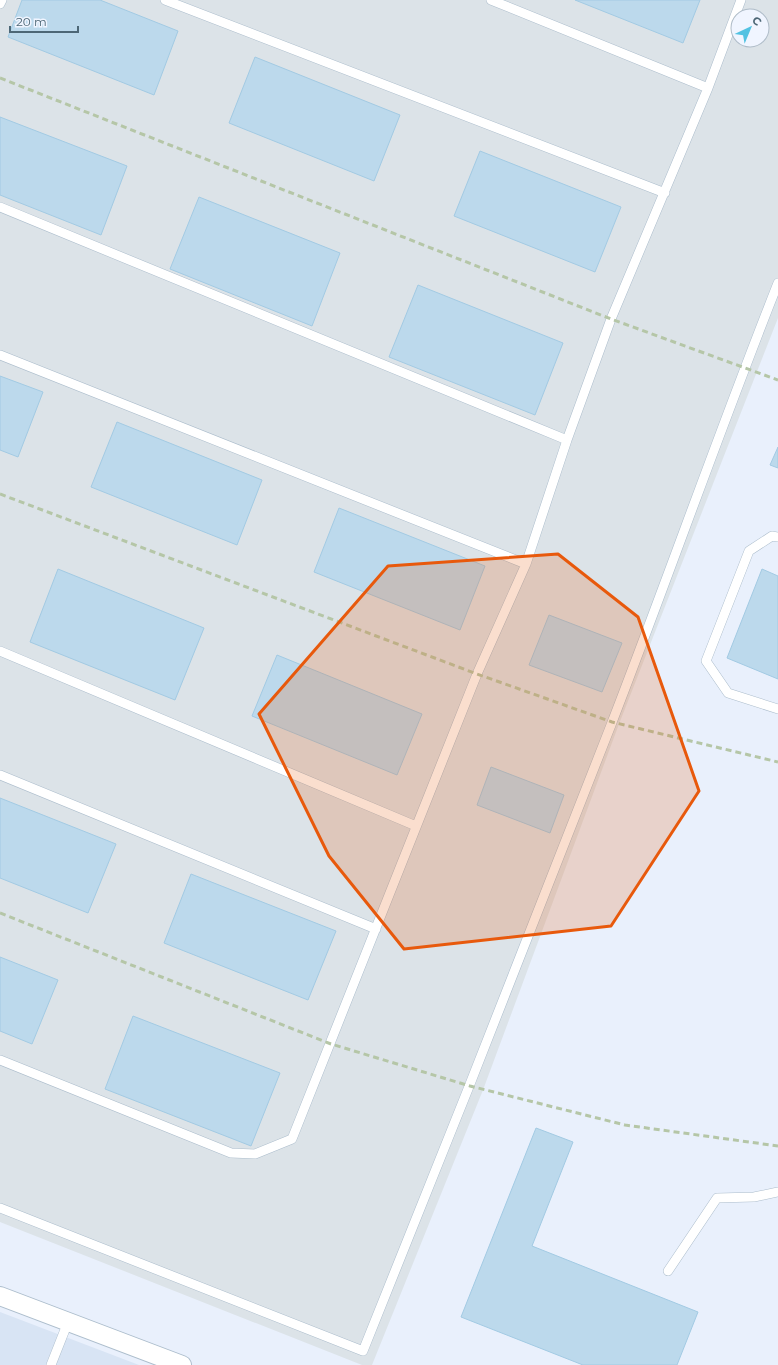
<svg xmlns="http://www.w3.org/2000/svg" width="778" height="1365" viewBox="0 0 778 1365" font-family="Montserrat,sans-serif">
	<rect width="100%" height="100%" fill="#e9f0fc"/>
	<!-- residential -->
	<path fill="#d8e4f4" d="M0 1312 139 1365H0Z"/>
	<!-- industrial -->
	<path fill="#dce3e8" fill-rule="evenodd" d="M0 0H778V318L619 724 483 1090 372 1365H362L0 1222ZM738 16H762V40H738Z"/>
	<!-- building -->
	<path fill="#bcd9ec" stroke="#a2cae3" d="M22 0H100L178 31 154 95 8 37Z
		M575 0H700L683 43Z
		M255 57 400 115 374 181 229 123Z
		M0 117 127 166 101 235 0 195Z
		M480 151 621 207 595 272 454 216Z
		M199 197 340 253 312 326 170 269Z
		M418 285 563 343 535 415 389 357Z
		M0 376 43 392 18 457 0 450Z
		M117 422 262 480 237 545 91 487Z
		M778 447V468L770 465Z
		M339 508 485 566 460 630 314 572Z
		M58 569 204 628 175 700 30 642Z
		M762 569 778 576V679L727 658Z
		M549 615 622 643 602 692 529 665Z
		M277 655 422 714 397 775 252 716Z
		M491 767 564 795 550 833 477 805Z
		M0 798 116 844 88 913 0 878Z
		M191 874 336 931 308 1000 164 943Z
		M0 957 58 980 32 1044 0 1031Z
		M133 1016 280 1073 251 1146 105 1089Z
		M536 1128 573 1142 532 1246 698 1312 677 1365H583L461 1317Z"/>
	<g fill="none" stroke-linecap="round" stroke-linejoin="round">
		<!-- service casing -->
		<g stroke="#acbdcc" stroke-width="10">
			<path id="service" d="M165 0 665 193
				M491 0 708 88
				M0 4 2 0
				M0 207 567 440
				M0 355 526 564
				M778 537 772 536 749 551 706 661 728 693 778 709
				M0 651 416 826
				M0 775 376 929
				M0 1060 231 1153 255 1154 292 1139 477 674 526 564 567 440 611 319 708 88 741 0
				M0 1208 363 1351C447 1143 530 934 611 725 668 578 720 429 778 283
				M668 1271 717 1198 754 1197 778 1192
				M51 1365 68 1322"/>
		</g>
		<!-- minor casing -->
		<g stroke="#acbdcc" stroke-width="20">
			<path id="minor" d="M0 1296 182 1365"/>
		</g>
		<!-- service -->
		<use href="#service" stroke="#fff" stroke-width="9"/>
		<!-- minor -->
		<use href="#minor" stroke="#fff" stroke-width="18"/>
		<!-- rail -->
		<path stroke="#b5c6a7" stroke-width="3" stroke-dasharray="6 4" stroke-linecap="butt" d="M0 78 611 319 778 380
			M0 494 477 674 612 722 778 762
			M0 913 331 1044 470 1086 625 1125 778 1146"/>
	</g>
	<!-- marked area -->
	<path fill="#e8590c" fill-opacity="0.2" stroke="#e8590c" stroke-width="3" stroke-linejoin="round" d="M558 554 638 617 699 791 611 926 404 949 329 856 259 714 388 566Z"/>
	<!-- north arrow -->
	<g transform="translate(750 28) rotate(44)"><circle r="19" fill="#f0f5ff" stroke="#afbcc8"/>
	<path d="M0-3L7 15L0 10L-7 15Z" fill="#52c2e2"/>
	<text y="-6" font-size="11" font-weight="bold" text-anchor="middle" fill="#4d6776">С</text>
	</g>
	<!-- scale -->
	<path d="M10 26v6h68v-6" fill="none" stroke="#4d6776" stroke-width="2"/>
	<text x="16" y="26" font-size="12" fill="#4d6776" stroke="#f0f5ff" stroke-width="3" paint-order="stroke">20 m</text>
</svg>
